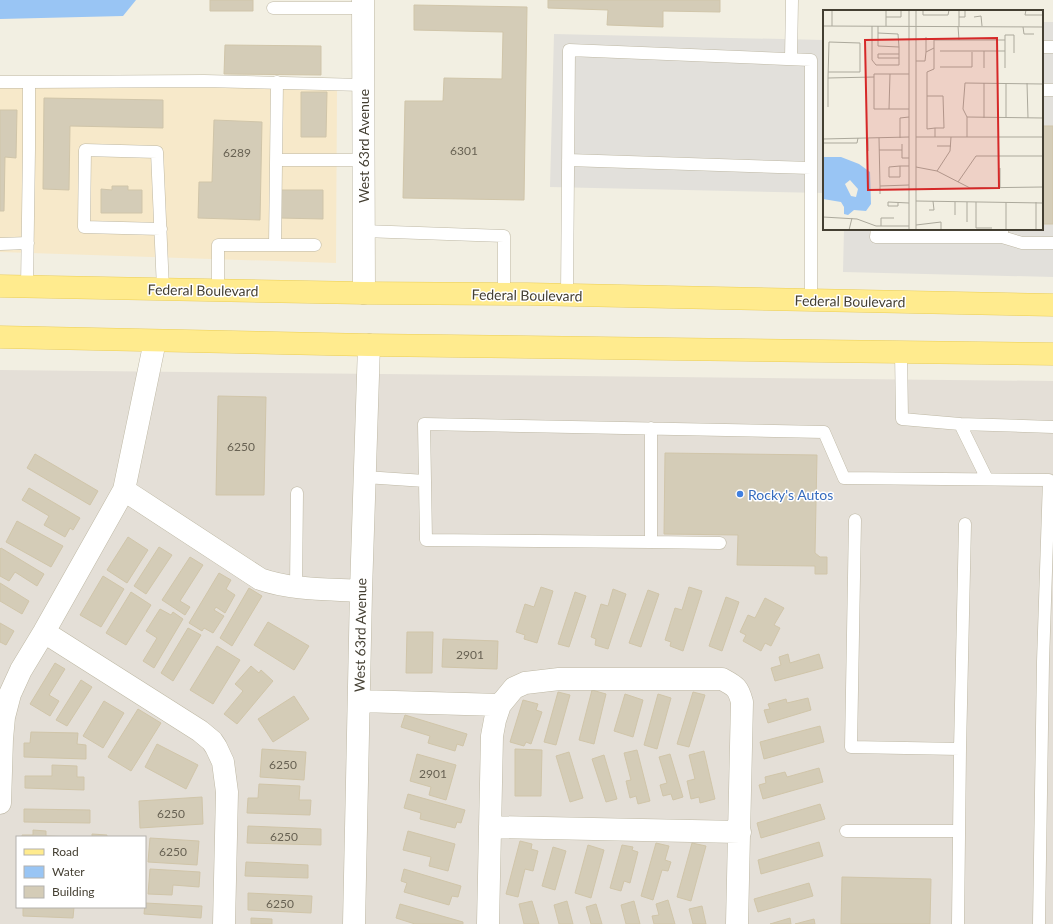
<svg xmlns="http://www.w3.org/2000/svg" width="1053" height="924" viewBox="0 0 1053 924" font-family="Lato,sans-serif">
	<rect width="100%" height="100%" fill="#f2efe2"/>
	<!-- commercial -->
	<path fill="#f7e9ca" d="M0 80 337 90 336 263 0 252Z"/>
	<!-- industrial -->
	<path fill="#e4dfd7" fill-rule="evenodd" d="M0 370 1053 381V924H0ZM17 837H145V907H17Z"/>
	<!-- parking -->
	<path fill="#e2e0db" d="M1042 22H1053V277L843 272 844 229H1042Z
		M554 34 824 40V193L550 187Z"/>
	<!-- water -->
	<path fill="#99c5f4" d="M0 0H136L123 16 0 19Z"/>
	<!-- building -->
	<path fill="#d4ccb7" stroke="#d0c5a9" d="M210 0H253V11H210Z
		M548 0H720V12L663 11V27L607 25 608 10 548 8Z
		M414 5 527 7 524 200 403 198 405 101H443L444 78 502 79 503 32 414 30Z
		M225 45 321 46V75L224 74Z
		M301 92H327L326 137H301Z
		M44 98 163 100V128L70 126 69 190 43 189Z
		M0 110H17L16 158 5 157 4 211H0Z
		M214 120 262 122 260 220 198 218 199 182H212Z
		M1042 126H1053V224H1042Z
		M112 186H128V190H142V213H101V189L112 190Z
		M281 190H323V219L280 218Z
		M218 396 266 397 264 495H216Z
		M665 453 817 455 815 553 820 557H827V574H815V566L737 565 738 535 664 534Z
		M35 454 98 491 90 505 27 468Z
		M29 488 80 518 73 530 70 528 65 537 44 525 49 516 22 500Z
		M17 521 63 546 51 567 6 542Z
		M128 537 148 550 127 583 107 570Z
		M159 547 172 555 146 594 134 586Z
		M1 548 44 574 37 586 15 572 9 581 0 576V549Z
		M190 557 203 565 180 601 190 607 185 615 162 600Z
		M219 573 231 580 226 589 235 595 225 613 216 607 214 610 224 616 213 633 204 628 202 631 189 623Z
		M103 576 124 589 101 627 80 615Z
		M0 583 29 601 22 614 0 601Z
		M541 587 553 591 537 643 524 639 525 635 516 632 525 604 534 607Z
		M689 587 702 591 683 651 670 646 671 642 665 640 675 608 682 610Z
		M249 588 262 596 232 646 220 638Z
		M613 589 626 594 608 649 595 645 596 639 591 637 601 604 608 606Z
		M648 590 659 594 641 647 629 643Z
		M131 592 151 605 126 645 106 633Z
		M575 592 586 596 569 647 558 644Z
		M726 597 739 602 722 651 709 646Z
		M765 598 784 608 774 625 780 628 771 646 765 643 761 651 743 641 746 635 740 632 748 615 755 618Z
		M160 609 171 615 173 612 183 619 154 668 143 661 157 638 146 631Z
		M268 622 309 646 294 670 254 645Z
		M0 623 14 631 6 645 0 642Z
		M188 628 201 635 173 681 161 673Z
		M407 632H433L432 673H406Z
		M443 639 498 641 497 669 442 667Z
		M217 646 240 660 213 704 190 690Z
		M788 654 790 663 819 654 823 668 775 681 771 668 781 665 779 657Z
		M55 663 65 669 49 695 59 701 50 716 30 704Z
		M251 666 259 673 261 670 273 681 237 724 224 714 243 691 235 684Z
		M81 680 92 687 67 726 56 720Z
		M592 690 606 694 594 744 579 740Z
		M558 692 570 695 556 745 544 742Z
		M693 692 705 695 689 747 677 744Z
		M625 694 643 700 633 737 614 731Z
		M658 694 671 698 657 749 644 745Z
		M294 696 309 719 273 742 258 719Z
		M808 698 811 710 768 723 764 710 770 709 768 704 786 699 787 703Z
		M523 700 538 704 536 710 542 712 531 744 526 742 524 746 510 742Z
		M104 701 124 713 103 748 83 736Z
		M138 709 161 723 131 771 108 757Z
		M405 715 467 734 463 746 457 744 455 751 428 743 430 736 401 727Z
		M820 726 824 742 764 759 760 742Z
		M31 732 78 733 77 744 86 745V759L24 757V743H30Z
		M157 744 198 765 186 789 145 767Z
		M262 749 306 752 304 780 260 777Z
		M515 749 542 750 541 796H515Z
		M637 750 650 801 638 804 636 796 630 798 626 781 631 780 624 753Z
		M704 751 715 799 700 803 699 797 691 799 687 781 695 779 689 755Z
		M569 752 583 798 570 802 556 756Z
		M417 754 456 765 446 800 429 795 431 787 410 781Z
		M670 754 683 797 673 800 671 794 663 796 660 785 667 783 659 757Z
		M604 755 617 799 606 802 592 759Z
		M52 765 77 766V777H84V790L25 788V776H52Z
		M819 768 823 782 763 799 759 785 766 783 765 777 785 772 787 777Z
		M259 784 300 786 299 800H311L310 815 247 813 248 798H258Z
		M408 794 465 810 461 823 457 822 455 828 420 819 421 813 404 808Z
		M202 797 203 824 140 828 139 801Z
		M820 804 825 819 761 838 757 823Z
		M24 809 90 810V823L24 822Z
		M248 826 321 829V845L247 843Z
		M33 830 46 831V836L76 837H22V835H33Z
		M408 831 455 844 448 871 429 866 431 857 403 850Z
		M92 834 107 835V837H92Z
		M150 838 199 841 197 865 148 862Z
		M520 841 532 844 531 849 538 851 533 871 525 869 518 897 506 894Z
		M819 842 823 856 761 874 758 860Z
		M656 843 669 846 665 860 671 862 668 871 662 870 653 900 641 896Z
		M692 843 706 846 691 901 677 897Z
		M588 845 604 850 591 898 575 893Z
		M622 845 633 847 632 850 638 852 630 883 624 881 621 891 610 888Z
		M553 847 566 851 555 890 542 886Z
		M246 862 308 865V878L245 876Z
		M150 869 200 872 199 887 173 885 172 895 148 894Z
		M404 869 461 886 458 897 452 896 449 905 404 892 407 883 401 881Z
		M842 877 931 879 930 924H841Z
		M809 883 813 896 758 912 754 899Z
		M248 893 312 896 311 913 248 910Z
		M668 900 675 924H654L652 916 659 915 656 904Z
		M532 901 539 924H524L519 904Z
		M567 901 573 924H559L554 905Z
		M634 901 640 924H626L621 905Z
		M145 903 202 906 201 918 144 914Z
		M400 904 463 922V924H415L396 918Z
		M596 904 602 924H591L586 907Z
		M702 906 706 924H693L689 909Z
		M23 907H74L73 918 23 916Z
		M251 918 272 919V924H251Z
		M790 918 791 924H770Z
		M814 919 815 924H795Z"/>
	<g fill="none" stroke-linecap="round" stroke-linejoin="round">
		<!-- lane casing -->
		<g stroke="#beb8a4" stroke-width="13">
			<path id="lane" d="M273 8H363
				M1042 47H1053
				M791 59 792 0
				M0 82H29V149L27 287
				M29 82 204 81 363 85
				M1042 90H1053
				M277 160H363
				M568 160 811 168
				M161 229 84 227 85 150 157 152C159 198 161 244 163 289
				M877 229 876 237H1002V229
				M363 231 504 236V294
				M1002 237 1022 243H1053
				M0 244 28 243
				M275 245 277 82
				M218 290V245H315
				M567 295 569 50 811 60V300
				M901 352 902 419 960 424 987 479
				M960 424 1053 427
				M365 477 425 481 424 424 824 432 844 478 1049 480 1043 662 1039 924
				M425 481 426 540 651 542V428
				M855 520 851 747 960 749
				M651 542 720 543
				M296 587 297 493
				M846 831H959
				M958 924 960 749 965 524"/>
		</g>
		<!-- street casing -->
		<g stroke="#beb8a4" stroke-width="23">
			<path id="street" d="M363 0 364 293
				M124 490 260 579C291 590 328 589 361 591
				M44 632 200 731 212 741 216 747 223 762 227 792 224 924
				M359 701 500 705 514 688 525 683 559 679H722C735 686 738 687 742 702L737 924
				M0 803 2 739 4 717 10 694 21 670 44 632 124 490 155 341
				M490 827 740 832
				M354 924 361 591 369 345
				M488 924 492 736 495 720 500 705"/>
		</g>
		<!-- primary casing -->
		<g stroke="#ebce57" stroke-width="23">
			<path id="primary" d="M0 286 364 293 527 294 1053 305
				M0 337 369 345 1053 354"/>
		</g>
		<!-- lane -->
		<use href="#lane" stroke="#fff" stroke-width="12"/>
		<!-- street -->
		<use href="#street" stroke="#fff" stroke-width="22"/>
		<!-- primary -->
		<use href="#primary" stroke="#ffeb8e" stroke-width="22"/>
	</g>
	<!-- markers -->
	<circle fill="#3f7fe0" stroke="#fff" stroke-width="1.5" cx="740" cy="494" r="4"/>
	<g text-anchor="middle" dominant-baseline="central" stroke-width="3" stroke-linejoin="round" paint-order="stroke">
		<!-- number labels -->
		<g font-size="12" fill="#686253">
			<text x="464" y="150">6301</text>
			<text x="237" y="152">6289</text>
			<text x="241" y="446">6250</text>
			<text x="470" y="654">2901</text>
			<text x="283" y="764">6250</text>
			<text x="433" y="773">2901</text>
			<text x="171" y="813">6250</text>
			<text x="284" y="836">6250</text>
			<text x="173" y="851">6250</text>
			<text x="280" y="903">6250</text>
		</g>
		<!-- street labels -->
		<g font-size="14" fill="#443f32" stroke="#fff">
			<text transform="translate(363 146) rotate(-90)">West 63rd Avenue</text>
			<text transform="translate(203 290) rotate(1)">Federal Boulevard</text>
			<text transform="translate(527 295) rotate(1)">Federal Boulevard</text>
			<text transform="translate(850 301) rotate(1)">Federal Boulevard</text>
			<text transform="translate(360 635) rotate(-89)">West 63rd Avenue</text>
		</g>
		<!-- shop labels -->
		<g font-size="14" fill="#366cbe" stroke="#fff" text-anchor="start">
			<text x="748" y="494">Rocky's Autos</text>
		</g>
	</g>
	<!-- overview -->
	<g transform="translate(823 10)">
		<rect width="220" height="220" fill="#f2efe2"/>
		<path d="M0 147H18L36 154 47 162 48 194 43 201 31 200 25 205 21 204V197L18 192 0 189ZM27 170 35 179 33 187 28 186 22 174Z" fill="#99c5f4" fill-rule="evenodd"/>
		<path fill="none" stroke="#aca99c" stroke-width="1" d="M9 0V16M63 0V16M100 0V5H125L126 0M136 0V16M203 0 202 5H220M63 7H78V0M136 7H142V0M151 7 158 6 159 16M0 16 220 17M49 16V50L53 55H76V37L55 36V16M135 16 136 30M200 17 201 24H211M55 23 75 24 76 37M182 30V25H191V43M161 41V58M103 42V27M76 44H55V48H76M93 51H102L103 42 111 38M117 57H149V42M182 58V41M5 62H37V33L6 32 5 68 51 67M161 73V108M183 73V108M204 73 205 108M104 86H120L121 118H112M5 97V68M66 99 67 64M86 99H51V64H86M144 107 220 108M93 127H220M112 127V118L104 119V62L111 59V30H182V41H117M144 127V107L140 99 142 73 220 74M45 128V141M56 128 57 176M77 128V108L86 107M0 129 86 127M0 133H34L35 128M79 134V148H86M114 136H128M56 140H79M77 156V167H66V157L77 156H86M93 157 114 161 147 178 220 177M177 158V178M114 161 127 141 128 127M135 172 153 146H220M57 184V176L86 175M93 191 220 193M144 192V212M153 192V218H169M183 192V220M213 192V220M75 193V196H65V192L86 193M106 200H111L110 191M132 205V192M0 207 34 209 53 216H86M93 215 118 212V220M58 216V208H71M26 220 29 208M86 220V0M93 220V0"/>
		<path fill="#d62828" fill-opacity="0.15" stroke="#d62828" stroke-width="2" d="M174 28 176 178 45 180 42 30Z"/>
		<rect width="220" height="220" fill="none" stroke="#443f32" stroke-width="2"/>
	</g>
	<!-- legend -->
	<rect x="16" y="836" width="130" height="72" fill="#ffffff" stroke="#b4b2ad"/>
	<rect x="24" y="849" width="20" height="6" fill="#ffeb8e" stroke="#b4b2ad"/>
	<text x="52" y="856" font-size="12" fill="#443f32">Road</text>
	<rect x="24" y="866" width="20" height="12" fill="#99c5f4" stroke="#b4b2ad"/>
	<text x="52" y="876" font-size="12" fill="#443f32">Water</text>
	<rect x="24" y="886" width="20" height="12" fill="#d4ccb7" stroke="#b4b2ad"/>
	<text x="52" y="896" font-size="12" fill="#443f32">Building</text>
</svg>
